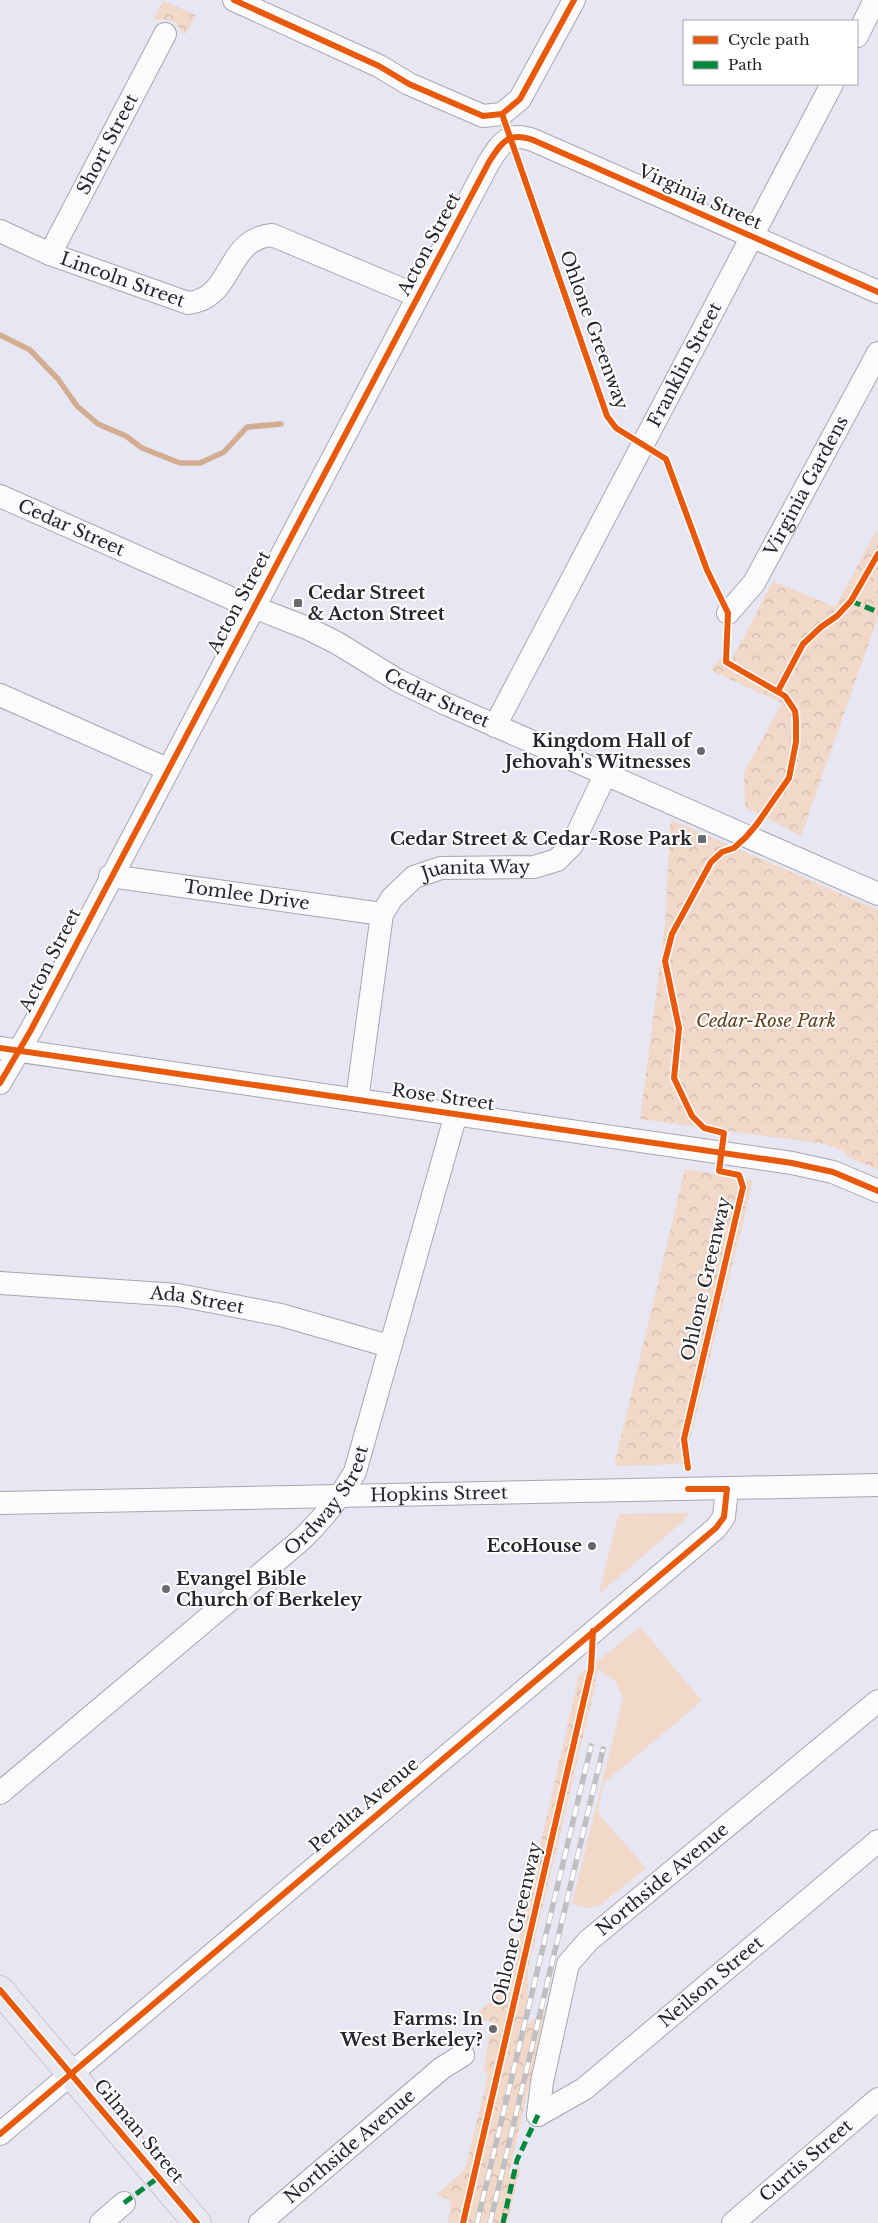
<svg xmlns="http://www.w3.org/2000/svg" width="878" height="2223" viewBox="0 0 878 2223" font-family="'Libre Baskerville',serif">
	<defs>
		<pattern id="park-crowns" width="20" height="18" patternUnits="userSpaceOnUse" patternTransform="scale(1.25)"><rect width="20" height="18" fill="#f1d8c8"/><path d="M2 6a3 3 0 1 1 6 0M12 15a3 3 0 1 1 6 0" fill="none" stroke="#ceb9ac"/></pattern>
	</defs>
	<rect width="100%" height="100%" fill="#e6e7f3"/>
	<!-- green -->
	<path fill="#f1d8c8" d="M688 1513 689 1516 598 1595 619 1514Z
		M640 1627 702 1701 604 1783 597 1812 646 1868 599 1906 589 1908 572 1904 623 1698 616 1682 596 1668 599 1660Z"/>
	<!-- park -->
	<path fill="url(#park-crowns)" d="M163 1 196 15 186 34C179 31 180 26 174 22 167 18 161 22 154 18Z
		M878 528V613L876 623 801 836 745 807 744 772 782 703 710 670 722 657 731 661 773 581 835 607Z
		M672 820 878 910V1170L848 1157 845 1152 826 1144 640 1119 665 925 670 825Z
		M685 1169 753 1180 684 1464 614 1466Z
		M599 1660 595 1687 528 1969 527 2025 546 2009 509 2175 521 2165 507 2223H448L451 2200 436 2195 461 2173 466 2166 488 2074 483 2072 492 2022 488 2020 467 2023 508 1986 579 1675Z"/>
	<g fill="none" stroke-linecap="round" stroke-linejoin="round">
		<!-- stream -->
		<path stroke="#d2ad91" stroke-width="5.5" d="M0 335 30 350 58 379 77 406 98 424 126 436 142 448 180 463H200L224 452 247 427 281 424"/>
		<!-- minor casing -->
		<g stroke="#a6a7af" stroke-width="24">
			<g id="minor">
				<path d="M234 0 379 66 409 84 483 116 502 114 520 99 574 0"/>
				<path d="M857 36 875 0"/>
				<path id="s1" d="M0 231 50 254 188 303C235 298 224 239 272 235L418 296"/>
				<path id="s2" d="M50 254 165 34"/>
				<path id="s3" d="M0 496 233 599 307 628 337 643 397 680 444 703 878 894"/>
				<path id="s4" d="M728 613 754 583 878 353"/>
				<path d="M0 695 167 769"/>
				<path id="s5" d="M495 726 832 84"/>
				<path id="s6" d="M110 876 382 914"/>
				<path d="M0 1048 792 1163 833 1172 878 1191"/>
				<path d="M0 1083 31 1030 489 162C502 142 508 131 533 140L878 292"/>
				<path id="s7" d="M357 1100 382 914 392 898 414 877 441 868 534 867 557 860 572 845 605 775"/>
				<path id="s8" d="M0 1283 178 1295 281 1315 389 1346"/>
				<path id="s9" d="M0 1503 878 1485"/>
				<path id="s10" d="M0 1793 301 1540C324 1518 339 1499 355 1472L456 1114"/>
				<path id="s11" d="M538 2115 542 2082 568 1964 588 1941 878 1701"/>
				<path id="s12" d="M538 2115 584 2089 878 1841"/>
				<path d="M0 2134 716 1528 724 1517 727 1489"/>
				<path d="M101 2223 124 2203"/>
				<path id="s13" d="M260 2223 442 2068 463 2055"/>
				<path id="s14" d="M733 2223 878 2099"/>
			</g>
		</g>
		<!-- major casing -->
		<g stroke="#a8a8bc" stroke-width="29">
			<path id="major" d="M0 1990 197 2223"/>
		</g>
		<!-- minor -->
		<use href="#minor" stroke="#fbfbfd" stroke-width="22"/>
		<!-- major -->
		<use href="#major" stroke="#e8e8f1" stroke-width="28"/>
		<!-- rail casing -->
		<g stroke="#bfbfc3" stroke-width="5.5">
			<path id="rail" d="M477 2223 591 1746
				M490 2223 603 1749"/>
		</g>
		<!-- rail -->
		<use href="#rail" stroke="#fff" stroke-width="4" stroke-dasharray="11" stroke-linecap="butt"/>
		<!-- quiet -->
		<path stroke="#00873e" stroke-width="5" stroke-dasharray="10 5" stroke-linecap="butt" d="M851 601 878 612
			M124 2203 159 2177
			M503 2223 517 2160 538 2115"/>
		<!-- cycleway casing -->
		<g stroke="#fff" stroke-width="9">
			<path id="cycleway" d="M234 0 379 66 409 84 483 116 502 114 520 99 574 0
				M502 114 607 416 616 428 666 459 707 570 728 613 726 662 785 696 795 711 796 720V742L789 778 757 824 746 837 734 848 722 852 711 862 672 934 665 961 679 1028 674 1078 692 1116 704 1128 724 1133 719 1171 739 1175 743 1187 684 1439 688 1468
				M778 691 803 644 821 627 837 616 851 601 878 554
				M0 1048 792 1163 833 1172 878 1191
				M0 1083 31 1030 489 162C502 142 508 131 533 140L878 292
				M0 1990 197 2223
				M0 2134 716 1528 724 1517 727 1489H688
				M463 2223 591 1669 593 1631"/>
		</g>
		<!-- cycleway -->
		<use href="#cycleway" stroke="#e8590c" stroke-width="6"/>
	</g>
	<!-- markers -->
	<g fill="#696972" stroke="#fff" stroke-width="2">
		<rect x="293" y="598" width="10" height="10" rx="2.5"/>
		<circle cx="701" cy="751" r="5"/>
		<rect x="697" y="834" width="10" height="10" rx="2.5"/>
		<circle cx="592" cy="1546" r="5"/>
		<circle cx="166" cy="1589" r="5"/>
		<circle cx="493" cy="2029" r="5"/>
	</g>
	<g text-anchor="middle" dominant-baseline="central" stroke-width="4" stroke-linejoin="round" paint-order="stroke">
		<!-- street labels -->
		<g font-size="18" fill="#25252d" stroke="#fff">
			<text stroke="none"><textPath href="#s2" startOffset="124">Short Street</textPath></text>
			<text transform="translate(700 197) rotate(24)">Virginia Street</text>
			<text transform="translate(429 244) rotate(-62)">Acton Street</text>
			<text stroke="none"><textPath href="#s1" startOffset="132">Lincoln Street</textPath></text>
			<text transform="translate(594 330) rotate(70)">Ohlone Greenway</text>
			<text stroke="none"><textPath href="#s5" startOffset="408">Franklin Street</textPath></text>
			<text stroke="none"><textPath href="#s4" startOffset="150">Virginia Gardens</textPath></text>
			<text stroke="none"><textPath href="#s3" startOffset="78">Cedar Street</textPath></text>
			<text transform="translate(239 602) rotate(-62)">Acton Street</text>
			<text stroke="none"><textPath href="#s3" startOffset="482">Cedar Street</textPath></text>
			<text stroke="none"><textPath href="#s7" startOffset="300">Juanita Way</textPath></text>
			<text stroke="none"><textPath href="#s6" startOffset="138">Tomlee Drive</textPath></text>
			<text transform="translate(50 960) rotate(-63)">Acton Street</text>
			<text transform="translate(443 1097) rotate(8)">Rose Street</text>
			<text transform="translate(706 1279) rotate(-77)">Ohlone Greenway</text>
			<text stroke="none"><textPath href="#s8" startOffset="198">Ada Street</textPath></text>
			<text stroke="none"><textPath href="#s9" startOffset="439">Hopkins Street</textPath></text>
			<text stroke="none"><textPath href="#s10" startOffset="441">Ordway Street</textPath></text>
			<text transform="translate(364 1805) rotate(-40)">Peralta Avenue</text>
			<text stroke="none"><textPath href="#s11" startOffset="281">Northside Avenue</textPath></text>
			<text transform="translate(517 1924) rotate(-77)">Ohlone Greenway</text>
			<text stroke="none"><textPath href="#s12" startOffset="219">Neilson Street</textPath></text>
			<text transform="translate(139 2131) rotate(50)">Gilman Street</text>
			<text stroke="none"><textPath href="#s13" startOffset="118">Northside Avenue</textPath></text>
			<text stroke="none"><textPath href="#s14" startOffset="96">Curtis Street</textPath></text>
		</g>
		<!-- poi labels -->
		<g font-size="18" font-weight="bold" fill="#25252d" stroke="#fff" text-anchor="end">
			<text x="308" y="593" text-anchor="start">Cedar Street<tspan x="308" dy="21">&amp; Acton Street</tspan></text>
			<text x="691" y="741">Kingdom Hall of<tspan x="691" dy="21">Jehovah's Witnesses</tspan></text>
			<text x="692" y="839">Cedar Street &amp; Cedar-Rose Park</text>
			<text x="582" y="1546">EcoHouse</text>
			<text x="176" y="1579" text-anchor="start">Evangel Bible<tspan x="176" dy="21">Church of Berkeley</tspan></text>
			<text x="483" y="2019">Farms: In<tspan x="483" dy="21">West Berkeley?</tspan></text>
		</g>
		<!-- park labels -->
		<g font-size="18" font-style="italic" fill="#623d1a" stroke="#fff">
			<text x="766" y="1021">Cedar-Rose Park</text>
		</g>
	</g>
	<!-- legend -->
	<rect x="683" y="20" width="175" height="65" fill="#ffffff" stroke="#a8a8ab"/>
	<rect x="693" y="36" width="25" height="8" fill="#e8590c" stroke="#a8a8ab"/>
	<text x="728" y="45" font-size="15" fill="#25252d">Cycle path</text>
	<rect x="693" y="61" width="25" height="8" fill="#00873e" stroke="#a8a8ab"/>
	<text x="728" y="70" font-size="15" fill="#25252d">Path</text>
</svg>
